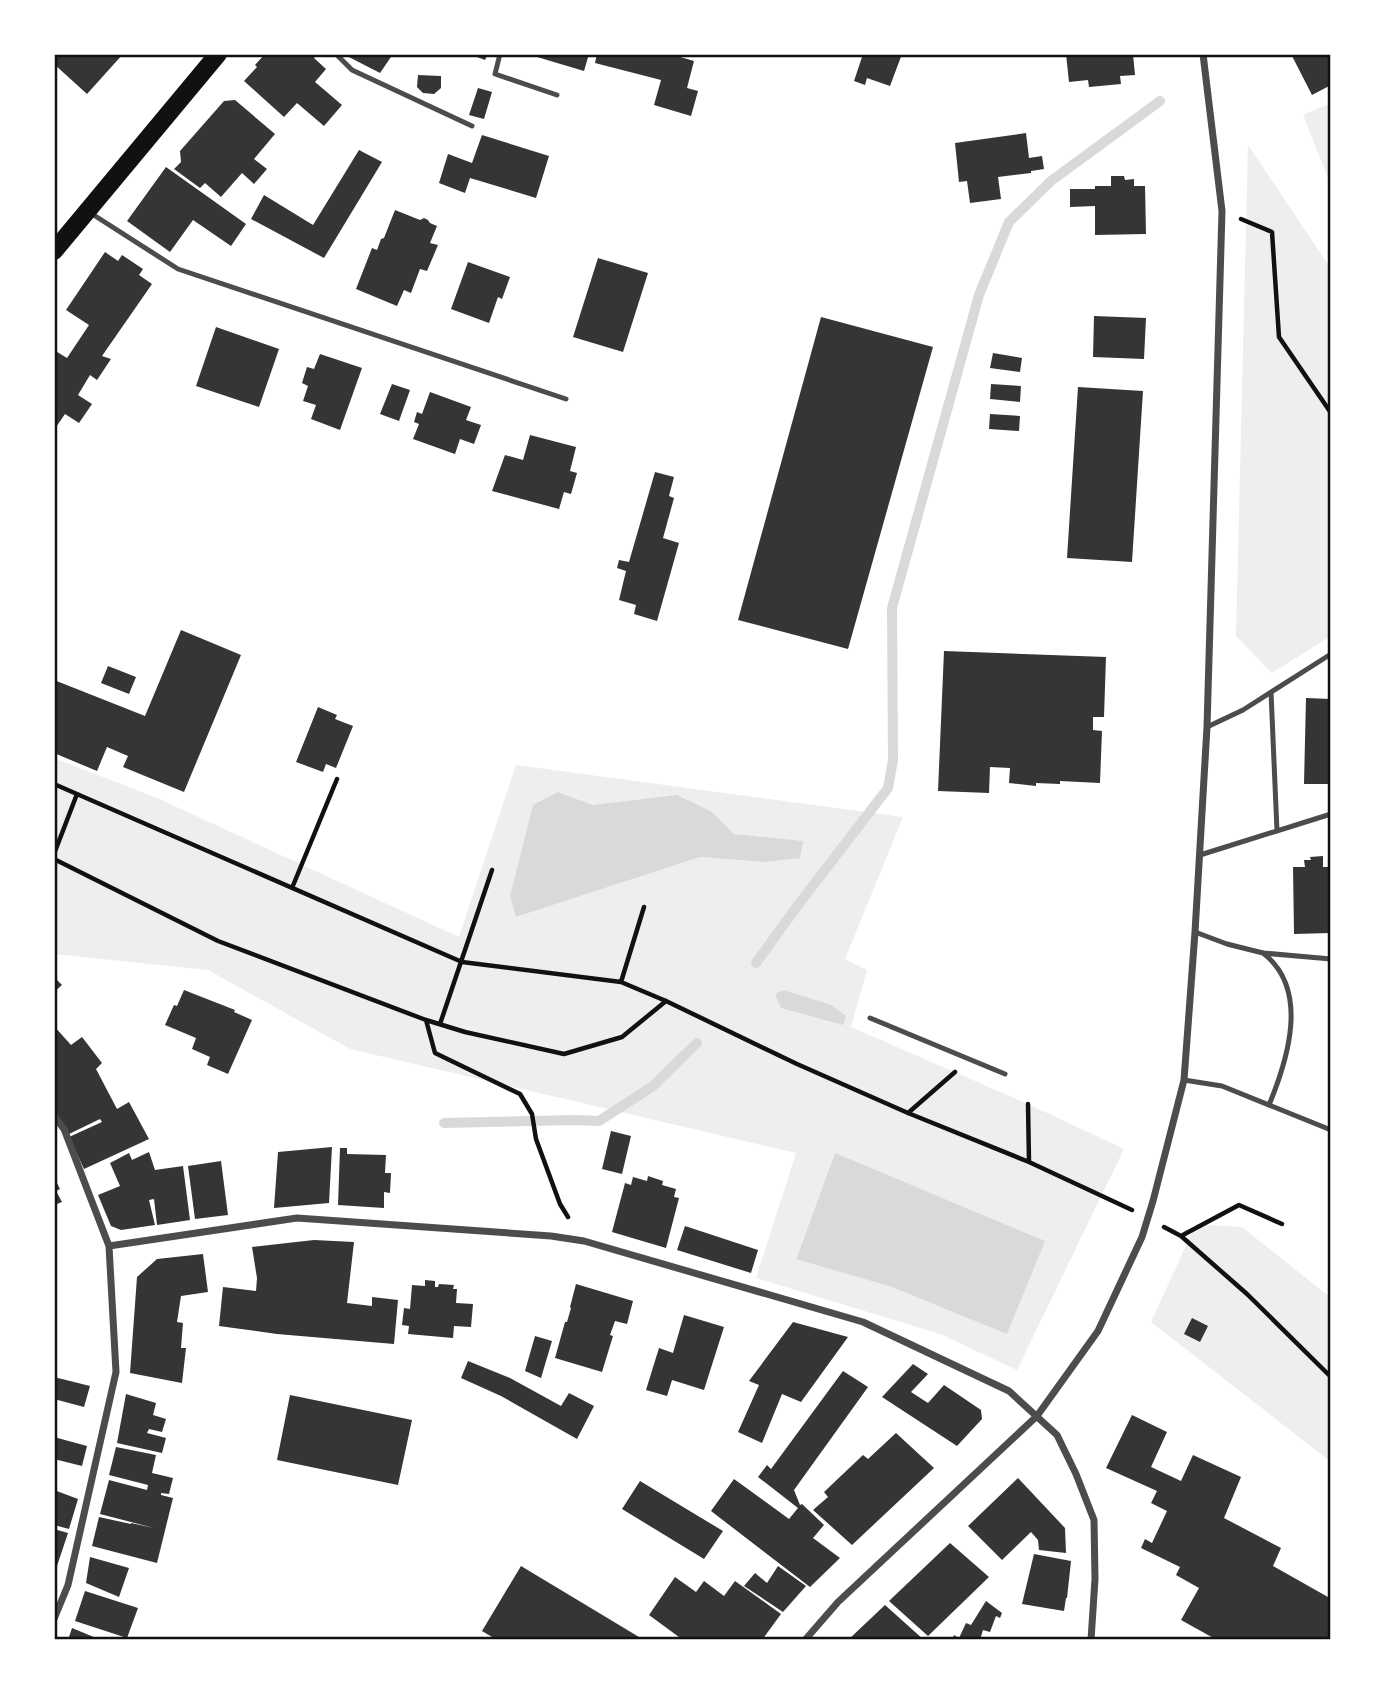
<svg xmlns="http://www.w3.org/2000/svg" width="1385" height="1694" viewBox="0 0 1385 1694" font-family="Mulish,sans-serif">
	<rect width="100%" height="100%" fill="#fff"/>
	<!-- green -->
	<path fill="#eee" fill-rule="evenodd" d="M1331 103V185L1303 115Z
		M1248 145 1331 269V636L1272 673 1236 636Z
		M54 758 157 798 459 937 516 765 903 817 845 959 867 970 851 1027 1028 1104 1124 1149 1017 1370 940 1334 756 1278 796 1153 350 1049 208 970 54 954ZM559 792 593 805 712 812 734 834 802 841 764 862 700 857 516 917ZM835 1153 892 1287 796 1258Z
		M1196 1224 1242 1227 1331 1298V1462L1151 1322Z"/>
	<!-- water -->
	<path fill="#d9d9d9" d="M558 792 593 805 677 795 712 812 734 834 803 841 800 858 764 862 700 857 516 917 510 896 533 805Z
		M784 990 831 1005 846 1016 843 1025 781 1008 775 994Z
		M835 1153 1045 1241 1007 1334 892 1287 796 1259Z"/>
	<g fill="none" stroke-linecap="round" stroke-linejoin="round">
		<!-- stream -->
		<path stroke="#d9d9d9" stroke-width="10" d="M756 963 798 905 888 788 893 760 892 608 979 295 1009 222 1051 181 1160 101
			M444 1123 575 1120 599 1121 653 1086 697 1043"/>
	</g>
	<!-- building -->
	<path fill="#353535" d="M54 54H123L87 94 54 64Z
		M265 54H318L314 58 326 69 315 82 342 105 324 126 297 103 284 117 244 81 257 67 255 65Z
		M343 54H393L380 73Z
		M469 54H488L485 60Z
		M527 54H589L584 71Z
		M597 54H670L694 61 687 88 698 91 691 116 654 105 661 80 595 63Z
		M863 54H902L890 86 867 78 865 85 854 81Z
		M1066 54H1133L1135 75 1120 76 1121 84 1089 87 1088 80 1069 82Z
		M1291 54H1331V85L1312 95Z
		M418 75 441 76V88L434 94 423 93 417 87Z
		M478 88 492 92 484 119 469 115Z
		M235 100 275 134 254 159 267 169 254 184 242 173 221 197 205 183 200 188 174 169 181 162 180 151 224 101Z
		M1026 133 1029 158 1042 156 1044 169 1031 171V173L998 177 1001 199 970 203 967 181 959 182 955 143Z
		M482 135 549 156 536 198 470 178 465 193 439 183 448 154 472 163Z
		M359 150 382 162 324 258 251 219 264 195 313 225Z
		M166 167 246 224 231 246 193 220 170 252 127 221Z
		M1111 176H1124L1125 180 1134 179V186H1145L1146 234 1095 235V206L1070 207V189H1095V186H1111Z
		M395 210 420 220 424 218 428 220 430 223 437 226 430 243 438 245 427 271 420 269 411 293 404 290 397 306 356 289 372 248 377 250 381 239 384 238Z
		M105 252 118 261 122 255 143 269 139 275 152 284 102 356 111 359 97 380 90 375 78 395 92 404 79 423 65 414 54 430V350L67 358 89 325 66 310Z
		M598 258 648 273 623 352 573 337Z
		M468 262 510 277 502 299 498 297 489 323 451 309Z
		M1094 316 1146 318 1144 359 1093 357Z
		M821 317 933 347 848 649 738 620Z
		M216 327 279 349 259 407 196 386Z
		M993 353 1022 358 1020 372 990 368Z
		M320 354 362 368 340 430 311 419 316 405 303 401 308 386 302 383 307 367 314 369Z
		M392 384 410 390 399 421 380 414Z
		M991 384 1021 386 1020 402 990 399Z
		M1078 387 1143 391 1132 562 1067 558Z
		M430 392 471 407 466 420 481 425 474 444 460 439 455 454 413 439 419 424 414 422 417 412 422 414Z
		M990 414 1020 416 1019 431 989 429Z
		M530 435 576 447 570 471 577 473 571 494 564 492 559 509 492 491 505 455 523 460Z
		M655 472 674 477 669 496 674 498 663 538 679 543 657 621 634 614 636 605 619 600 626 571 617 568 619 560 629 562Z
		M181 630 241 655 184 792 123 767 128 756 107 747 97 771 54 753V680L145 716Z
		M944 651 1106 657 1104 717H1093V730L1102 731 1100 783 1060 781V784L1036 783V786L1009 783 1010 768 990 767 989 793 938 791Z
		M108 666 136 677 129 694 101 683Z
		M1306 698 1331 699V784H1304Z
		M318 707 337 715 335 719 353 726 336 768 326 764 323 772 296 762Z
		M1323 856V867H1331V933L1294 934 1293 867H1305L1304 860H1311L1310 857Z
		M54 977 62 985 54 992Z
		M184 990 235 1010 234 1012 252 1020 228 1074 207 1065 210 1057 192 1049 196 1038 165 1025 174 1005 177 1006Z
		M54 1026 71 1045 82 1037 102 1063 96 1069 117 1109 129 1102 149 1139 84 1169 69 1137 102 1122 100 1119 67 1135 54 1109Z
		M611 1131 631 1136 622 1174 602 1169Z
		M332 1147 329 1203 274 1208 278 1152Z
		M340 1148H347V1154L386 1155 385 1173H391L390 1193 384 1192V1208L338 1205Z
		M149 1152 155 1170 183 1166 190 1220 157 1225 154 1199 149 1200 155 1225 121 1230 111 1226 98 1195 120 1186 110 1163 129 1153 132 1160Z
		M221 1161 228 1215 195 1219 188 1166Z
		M648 1176 663 1181 662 1185 676 1189 674 1197 679 1198 666 1248 612 1232 625 1183 631 1185 633 1177 647 1181Z
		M54 1177 60 1189 56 1191 62 1202 54 1205Z
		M685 1226 758 1250 751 1273 677 1250Z
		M314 1240 354 1242 347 1303 372 1306V1297L398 1300 394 1344 277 1334 219 1326 223 1287 256 1291 257 1278 252 1247Z
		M203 1254 208 1292 181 1296 177 1322 183 1323 181 1348H186L182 1383 130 1373 137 1277 157 1259Z
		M425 1280 435 1281V1287H438L439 1284 454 1285 453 1289H457L456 1303 473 1304 471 1327 454 1326 453 1338 408 1334 409 1326 402 1325 404 1308 410 1309 412 1285 425 1286Z
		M576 1284 633 1301 627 1324 615 1321 610 1335 613 1336 602 1372 555 1358 565 1322H567L571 1308 570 1307Z
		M684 1315 724 1327 704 1390 672 1380 667 1396 646 1390 659 1348 673 1353Z
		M1192 1318 1208 1326 1200 1342 1184 1334Z
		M793 1322 848 1337 801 1402 782 1394 762 1443 738 1432 759 1385 749 1381Z
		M535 1336 552 1341 541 1378 525 1371Z
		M468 1361 510 1378 561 1406 569 1393 594 1406 577 1439 501 1396 461 1378Z
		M913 1364 928 1374 911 1392 928 1403 944 1385 981 1410 982 1419 957 1446 882 1397Z
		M843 1371 868 1387 794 1490 800 1505 802 1504 824 1525 813 1538 840 1558 810 1587 711 1511 734 1479 789 1519 798 1508 758 1477 767 1465 771 1469Z
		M54 1377 90 1386 84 1407 54 1399Z
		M126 1394 156 1403 153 1415 166 1419 162 1432 149 1429 147 1433 166 1438 162 1453 117 1443Z
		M290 1395 412 1420 398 1485 277 1460Z
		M1132 1415 1167 1432 1151 1467 1181 1481 1193 1455 1241 1477 1224 1518 1281 1548 1273 1566 1328 1597 1331 1593V1640H1217L1181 1620 1199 1588 1176 1575 1180 1567 1141 1548 1145 1539 1152 1543 1167 1511 1151 1503 1157 1491 1106 1468Z
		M896 1433 934 1468 852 1545 813 1510 828 1497 824 1492 863 1455 868 1459Z
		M54 1437 87 1446 82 1466 54 1459Z
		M116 1447 156 1455 152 1473 173 1478 169 1494 161 1493V1495L173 1498 157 1563 92 1546 99 1517 131 1524V1523L154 1528 100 1514 109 1480 147 1490 148 1485 109 1475Z
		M1018 1478 1065 1528 1066 1553 1039 1550 1038 1540 1031 1532 1002 1560 968 1526Z
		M640 1481 723 1531 704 1559 622 1509Z
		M54 1490 78 1499 69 1529 54 1525Z
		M54 1529 68 1533 55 1572H54Z
		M950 1543 989 1577 928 1636 889 1601Z
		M1034 1554 1071 1561 1067 1598H1066L1064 1611 1022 1604Z
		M90 1557 129 1568 119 1597 86 1583Z
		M521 1566 644 1640H497L482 1631Z
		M778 1566 806 1586 783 1612 744 1586 755 1573 767 1583Z
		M675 1577 696 1592 704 1581 724 1596 735 1581 781 1614 762 1640H697L695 1638 694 1640H683L649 1615Z
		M85 1591 138 1608 127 1638 75 1621Z
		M986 1601 1002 1613 1000 1618 996 1616 990 1632 983 1630 980 1640H952L954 1635 959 1638 966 1623 971 1625Z
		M885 1605 924 1640H848Z
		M72 1628 101 1640H68Z"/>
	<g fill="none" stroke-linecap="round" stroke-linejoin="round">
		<!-- path -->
		<path stroke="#111" stroke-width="4.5" d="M1241 219 1272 232 1279 337 1331 413
			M54 784 462 962 621 982 666 1001 797 1064 908 1113 1029 1162 1132 1210
			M54 854 77 794
			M54 859 218 941 426 1020 465 1032 564 1054 622 1037 666 1001
			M292 888 337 779
			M621 982 644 907
			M426 1020 435 1053 520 1094 532 1114 536 1139 560 1204 568 1217
			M440 1024 492 870
			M1028 1104 1029 1162
			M908 1113 955 1072
			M1164 1227 1181 1236 1247 1294 1331 1377
			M1181 1236 1239 1205 1282 1224"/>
		<!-- service -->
		<path stroke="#4c4c4c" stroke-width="5" d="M336 54 352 70 472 126
			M500 54 495 74 557 95
			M89 212 178 269 566 399
			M1271 692 1277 831
			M1207 727 1243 710 1331 654
			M1200 855 1331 814
			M1195 932 1227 944 1263 953 1331 959
			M1263 953C1310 989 1288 1059 1269 1105
			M870 1018 1005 1074
			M1184 1080 1222 1086 1331 1130"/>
		<!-- minor -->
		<path stroke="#4c4c4c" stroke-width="7" d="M54 1116 64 1129 109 1246 116 1372 68 1585 54 1619
			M109 1246 297 1218 551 1236 584 1241 863 1322 1009 1391 1057 1435 1076 1474 1094 1520 1095 1579 1091 1640
			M805 1640 838 1602 1037 1416 1098 1331 1142 1237 1153 1201 1184 1080 1195 932 1207 727 1222 211 1203 54"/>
		<!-- primary -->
		<path stroke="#111" stroke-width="18" d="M54 251 218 54"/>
	</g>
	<!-- border -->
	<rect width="1385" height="1694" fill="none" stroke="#ffffff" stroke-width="112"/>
	<rect x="56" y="56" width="1273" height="1582" fill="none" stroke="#111" stroke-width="2.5"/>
</svg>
